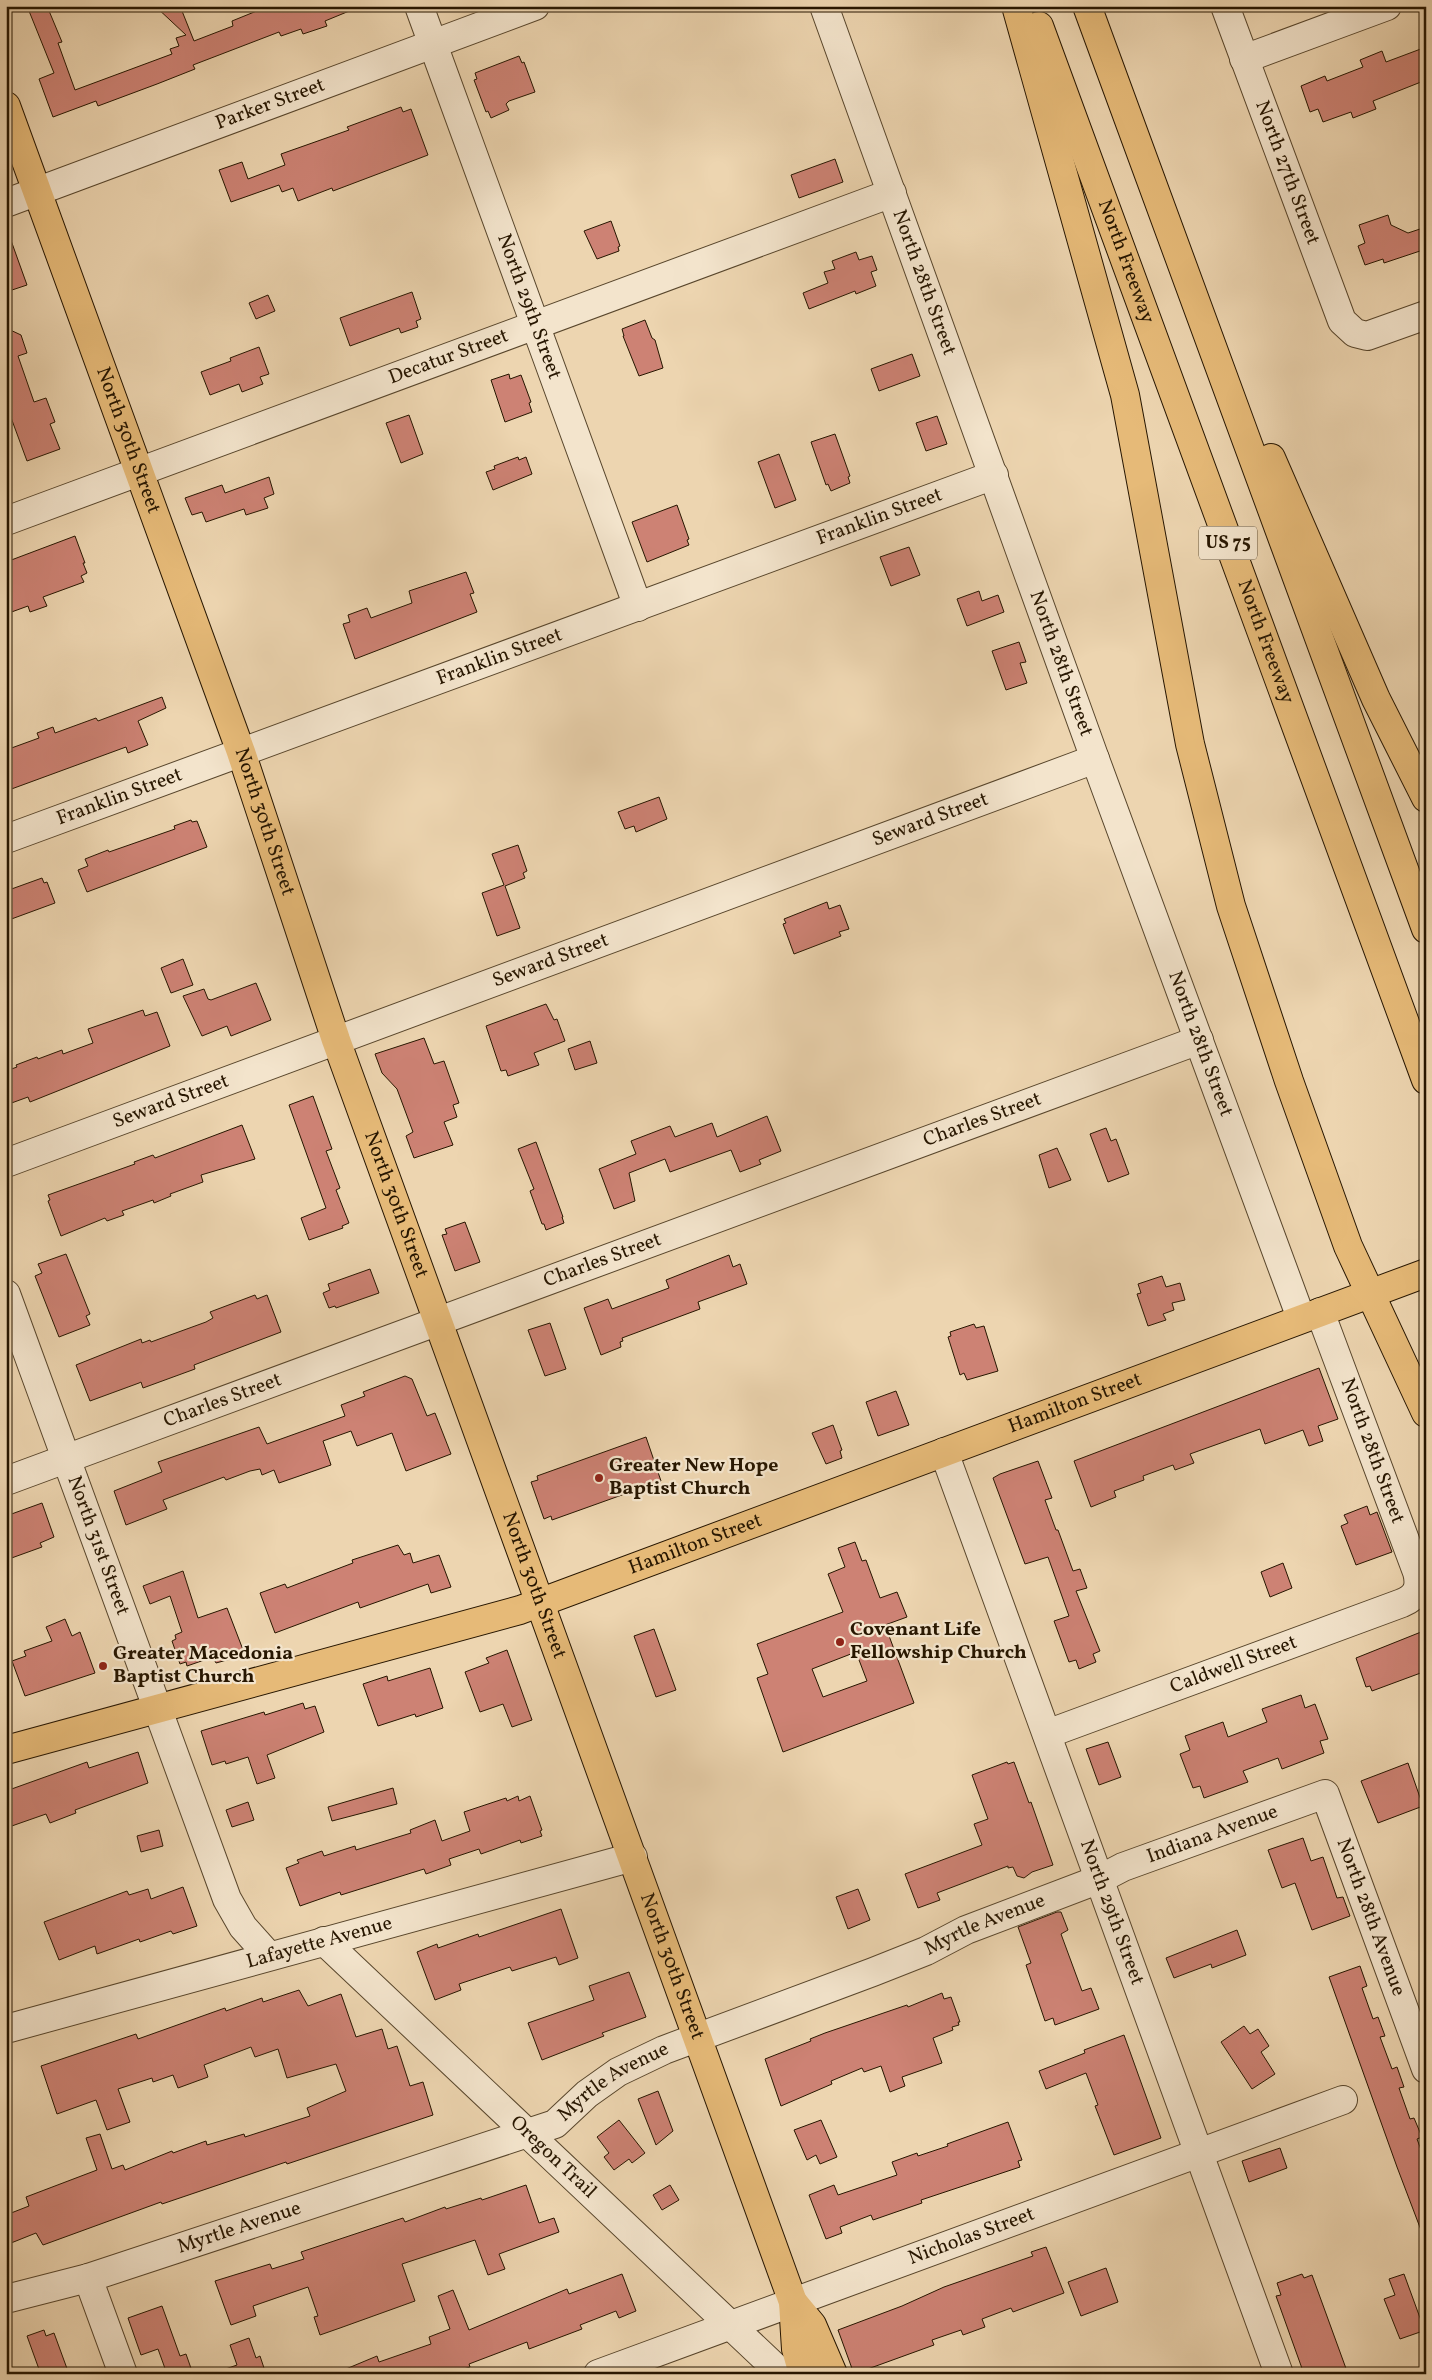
<svg xmlns="http://www.w3.org/2000/svg" width="1432" height="2380" viewBox="0 0 1432 2380" font-family="Vollkorn,serif">
	<rect width="100%" height="100%" fill="#edd5b0"/>
	<filter id="stains"><feTurbulence type="fractalNoise" baseFrequency=".004" numOctaves="4"/><feColorMatrix values="0 0 0 0 .2 0 0 0 0 .09 0 0 0 0 .02 0 0 0 .5 -.17"/></filter>
	<radialGradient id="worn" r=".72"><stop offset=".6" stop-color="#630" stop-opacity="0"/><stop offset="1" stop-color="#630" stop-opacity=".3"/></radialGradient>
	<!-- building -->
	<path fill="#cd8274" stroke="#271600" fill-rule="evenodd" d="M27 6H47L62 42 58 43 75 90 172 54 170 49 179 46 176 38 186 35 155 6H180L194 41 233 26 232 21 269 6 359 7 325 21 327 26 303 34 301 29 281 36 279 32 193 65 195 69 157 84 98 106 96 101 53 117 39 79 54 73Z
		M1426 47V80L1373 101 1376 109 1353 118 1351 112 1323 122 1318 109 1310 112 1301 86 1325 76 1327 81 1363 67 1360 60 1382 51 1386 62Z
		M519 56 522 63 524 62 535 92 509 101 506 104 509 110 491 118 488 111 486 112 474 80 477 79 475 73Z
		M401 107 403 112 411 109 428 155 333 191 332 188 298 201 293 188 282 192 279 185 231 202 219 170 242 162 248 179 285 165 281 154 349 130 347 127Z
		M835 159 843 182 799 198 791 175Z
		M1388 215 1391 225 1408 233 1426 227V249L1384 263 1383 259 1365 265 1358 246 1365 243 1359 225Z
		M611 221 620 246 618 247 619 251 597 259 584 231Z
		M6 232H8L27 285 6 292Z
		M856 252 859 260 872 256 877 270 871 272 876 286 856 294 855 291 809 309 803 293 828 283 824 272 835 269 832 261Z
		M412 292 421 319 416 321 418 327 401 333 399 328 350 346 340 318Z
		M268 295 275 311 256 319 249 303Z
		M645 320 652 338 655 340 663 368 639 376 623 336H624L622 329Z
		M6 328 21 335 27 353 18 356 34 402 46 398 55 422 50 424 60 449 27 461 6 404Z
		M259 347 269 374 260 377 263 384 242 392 239 384 210 395 201 372 231 361 230 358Z
		M912 354 920 376 879 391 871 369Z
		M509 374 510 379 521 375 531 402 529 403 532 412 505 422 491 380Z
		M409 415 423 454 401 463 386 423Z
		M937 416 947 444 926 451 916 423Z
		M835 434 850 476 848 477 850 483 831 491 828 484 826 485 811 442Z
		M779 454 796 500 775 508 758 462Z
		M518 457 519 460 526 457 532 474 493 490 486 472 495 469 494 466Z
		M269 477 274 494 264 498 268 508 246 515 244 509 206 522 202 512 192 515 185 498 222 485 225 493Z
		M677 505 689 539 687 540 689 545 647 562 632 522Z
		M75 536 85 563H83L87 573 81 576 84 582 43 597 47 606 30 612 28 606 6 614V562Z
		M909 547 920 575 891 586 880 557Z
		M466 572 474 593 470 594 477 612 355 659 343 624 350 622 348 615 367 608 371 618 412 603 409 591Z
		M979 591 982 601 998 595 1004 612 967 626 957 599Z
		M1019 642 1026 662 1020 663 1027 683 1006 690 992 651Z
		M162 697 166 708 138 721 148 745 128 753 126 747 6 791V750L39 738 37 733 53 727 55 733 96 718 98 721Z
		M659 797 667 819 636 832 634 826 625 829 618 812Z
		M191 820 192 822 197 821 207 847 87 892 78 870 88 866 85 859 108 850 109 852 175 829 174 826Z
		M518 845 527 871 523 873 525 878 505 886 520 928 497 936 482 893 504 885 492 854Z
		M42 878 44 883 47 882 55 903 6 921V891Z
		M827 902 829 909 840 905 849 929 839 932 841 936 794 954 783 924 786 923 784 919Z
		M183 959 193 985 171 993 161 968Z
		M256 983 271 1020 231 1036 227 1026 202 1036 183 996 204 989 208 999 211 1000Z
		M546 1004 554 1020 557 1019 565 1041 534 1053 539 1065 508 1076 506 1070 501 1071 486 1026Z
		M143 1010 145 1016 157 1012 170 1046 30 1102 28 1097 6 1105V1071L17 1067 16 1065 37 1057 38 1059 62 1050 63 1054 93 1043 88 1029Z
		M424 1038 434 1064 444 1061 459 1103 453 1105 457 1117 444 1122 453 1145 414 1158 406 1136 413 1132 397 1089 382 1073 375 1054Z
		M590 1041 597 1063 575 1070 568 1049Z
		M313 1096 332 1149 326 1151 340 1188 336 1190 349 1223 342 1226 343 1228 309 1240 301 1218 326 1208 289 1105Z
		M767 1116 781 1151 759 1160 761 1164 740 1172 731 1150 670 1172 665 1159 629 1173 635 1201 614 1209 599 1169 636 1154 631 1141 670 1126 675 1137 712 1123 717 1137Z
		M242 1125 255 1159 201 1175 203 1182 170 1194 171 1196 154 1203 153 1200 122 1211 124 1215 107 1221 105 1218 61 1236 48 1201 50 1200 48 1195 135 1164 134 1162 153 1155 155 1158Z
		M1106 1128 1111 1141 1116 1139 1129 1174 1108 1182 1090 1134Z
		M536 1142 563 1217H562L564 1223 546 1230 544 1224H542L530 1191 534 1189 518 1149Z
		M1057 1148 1071 1180 1049 1188 1039 1155Z
		M465 1222 480 1262 455 1271 442 1235 447 1234 445 1229Z
		M66 1254 90 1314 86 1316 90 1325 59 1337 35 1276 42 1273 38 1264Z
		M729 1255 733 1267 740 1264 747 1284 698 1302 700 1309 622 1338 623 1341 620 1342 621 1347 601 1355 584 1308 608 1299 612 1309 669 1288 666 1280Z
		M370 1269 379 1293 336 1308 335 1306 329 1308 323 1293 330 1290 328 1284Z
		M1162 1276 1166 1287 1180 1283 1185 1300 1172 1303 1174 1310 1163 1314 1166 1320 1148 1326 1137 1294 1141 1293 1138 1284Z
		M255 1295 257 1299 267 1295 281 1332 194 1365 195 1369 143 1388 141 1382 139 1383 90 1401 76 1365 141 1339 142 1343 150 1340 151 1342 206 1322 213 1318 210 1312Z
		M550 1323 566 1369 545 1376 528 1330Z
		M974 1324 976 1328 984 1326 998 1371 967 1380 964 1373 960 1375 948 1337 951 1336 950 1332Z
		M1319 1368 1338 1419 1318 1426 1323 1441 1309 1446 1303 1430 1265 1444 1260 1429 1190 1454 1194 1463 1175 1470 1173 1465 1143 1476 1144 1480 1114 1491 1116 1497 1091 1507 1074 1461Z
		M405 1376 412 1379 427 1416 435 1413 451 1454 406 1471 392 1433 357 1446 351 1431 323 1441 331 1465 279 1483 274 1470 262 1475 260 1469 250 1471 226 1480 224 1477 163 1500 167 1509 126 1525 114 1491 162 1472 158 1462 259 1427 267 1444 345 1416 341 1405 365 1396 363 1392Z
		M896 1391 909 1425 878 1436 866 1402Z
		M833 1425 842 1450 840 1451 842 1458 826 1464 812 1433Z
		M646 1437 661 1481 552 1520 551 1516 544 1519 531 1482 538 1480 537 1476Z
		M1038 1461 1052 1498 1045 1500 1056 1530H1058L1073 1571 1080 1569 1087 1588 1076 1591 1100 1651 1093 1654 1096 1662 1079 1669 1076 1660 1069 1662 1054 1621 1069 1616 1048 1557 1025 1564 993 1478 1000 1474Z
		M42 1503 54 1537 40 1543 42 1547 6 1560V1516Z
		M1367 1506 1370 1515 1377 1512 1392 1552 1356 1565 1341 1526 1348 1523 1344 1515Z
		M855 1542 862 1561 866 1560 880 1598 897 1592 907 1617 885 1625 914 1703 783 1752 757 1678 768 1674 757 1644 843 1612 828 1574 845 1567 838 1548ZM856 1652 867 1681 823 1697 812 1669Z
		M398 1545 404 1555 410 1553 413 1563 439 1555 451 1587 431 1593 428 1584 360 1608 358 1602 275 1633 260 1593 285 1584 287 1588 353 1563 352 1560Z
		M1283 1563 1292 1588 1270 1597 1261 1572Z
		M183 1571 198 1618 227 1608 245 1655 216 1663 213 1657 187 1666 186 1662 180 1664 172 1641 176 1639 175 1635 182 1632 170 1596 150 1604 143 1586Z
		M65 1619 72 1636 80 1632 95 1673 25 1696 12 1661 26 1656 24 1651 52 1641 46 1627Z
		M654 1629 676 1690 656 1697 634 1636Z
		M1421 1632 1426 1644V1671L1372 1691 1370 1686 1366 1687 1356 1658Z
		M507 1650 532 1720 512 1727 503 1704 480 1712 465 1672 489 1663 486 1658Z
		M430 1668 443 1708 416 1717 415 1714 378 1726 363 1684 387 1676 388 1681Z
		M1301 1695 1305 1708 1315 1704 1328 1739 1320 1741 1324 1753 1282 1769 1278 1758 1243 1771 1248 1782 1204 1798 1200 1786 1193 1788 1180 1754 1190 1750 1185 1736 1223 1722 1228 1737 1267 1722 1262 1709Z
		M303 1703 305 1709 315 1706 324 1732 267 1755 275 1778 257 1784 248 1757 226 1764 225 1761 212 1765 201 1731 264 1712 265 1715Z
		M1108 1742 1121 1777 1099 1785 1086 1749Z
		M138 1752 148 1783 75 1810 76 1813 50 1823 46 1814 6 1828V1791L87 1762 89 1768Z
		M1007 1762 1008 1764 1014 1762 1029 1803 1031 1802 1053 1865 1032 1872 1024 1878 1017 1876 1013 1867 1008 1868V1866L937 1893 940 1900 918 1908 905 1874 982 1845 974 1824 988 1819 972 1775Z
		M1408 1763 1423 1806 1378 1823 1361 1781Z
		M393 1788 397 1804 332 1821 328 1807Z
		M518 1796 519 1801 530 1796 542 1830 540 1831 542 1836 521 1843 520 1840 481 1854 479 1849 449 1859 451 1865 426 1874 424 1869 341 1895 340 1892 300 1906 286 1868 299 1863 297 1860 322 1851 324 1856 355 1846 356 1850 411 1833 410 1830 435 1820 442 1841 470 1831 464 1812 506 1798 507 1801Z
		M248 1802 254 1820 232 1827 226 1810Z
		M159 1830 163 1846 141 1852 137 1836Z
		M1303 1838 1311 1861 1323 1857 1337 1898 1343 1897 1350 1916 1312 1930 1295 1883 1282 1888 1268 1850Z
		M183 1887 197 1926 173 1934 171 1931 140 1942 139 1939 97 1954 95 1946 59 1960 44 1922 127 1891 129 1895 148 1889 151 1899Z
		M858 1889 870 1920 848 1929 836 1897Z
		M561 1909 578 1958 559 1965 556 1957 512 1971 510 1967 459 1984 461 1990 435 2000 417 1952 437 1944 438 1948 478 1934 479 1937Z
		M1057 1912H1061L1068 1930 1061 1934 1082 1991 1091 1988 1099 2009 1055 2025 1053 2018 1045 2021 1026 1965 1031 1963 1018 1927Z
		M1237 1930 1246 1955 1212 1968 1211 1964 1174 1978 1166 1958Z
		M1360 1966 1367 1986 1362 1988 1373 2019 1378 2017 1385 2036 1380 2037 1392 2069 1397 2067 1404 2087 1399 2088 1410 2119 1414 2118 1422 2137 1417 2139 1426 2163V2238H1424L1397 2167 1329 1977Z
		M629 1972 646 2017 602 2033 604 2036 542 2060 528 2023 594 2000 589 1986Z
		M299 1990 308 2006 341 1994 356 2037 382 2029 388 2049 397 2046 410 2086 423 2082 433 2115 287 2164 286 2162 162 2204 161 2202 43 2245 36 2233 6 2245V2215L29 2206 26 2197 97 2170 86 2138 100 2134 112 2169 123 2165 125 2170 172 2151 173 2153 206 2141 207 2145 244 2134 245 2137 310 2116 307 2108 346 2091 336 2064 287 2078 278 2049 255 2057 251 2047 204 2065 208 2077 178 2088 173 2075 153 2082 152 2078 118 2089 130 2122 107 2130 96 2100 57 2114 41 2066 136 2034 138 2039 225 2008 226 2011 262 1998 263 2002Z
		M942 1993 944 1999 951 1997 960 2022H958L959 2025 952 2027 953 2030 933 2038 942 2063 902 2077 905 2086 890 2092 881 2066 864 2072 862 2068 831 2081 832 2084 781 2106 765 2059 811 2041 810 2039 825 2033 907 2005 908 2007Z
		M1244 2026 1250 2034 1258 2029 1269 2046 1261 2052 1275 2074 1252 2089 1221 2042Z
		M1124 2035 1161 2138 1114 2155 1095 2106 1098 2105 1086 2073 1046 2089 1039 2071 1085 2053 1084 2050Z
		M658 2091 673 2131 656 2145 638 2099Z
		M619 2120 645 2153 632 2163 629 2159 614 2170 604 2157 609 2153 597 2137Z
		M821 2120 837 2157 820 2164 816 2155 807 2160 794 2130Z
		M1008 2122 1022 2160 1018 2161 1020 2167 921 2200 922 2203 873 2220 871 2215 840 2227 842 2233 826 2239 809 2195 834 2185 838 2195 897 2175 892 2162 917 2153 918 2156 948 2146 947 2144Z
		M1280 2148 1287 2168 1249 2182 1242 2161Z
		M526 2185 539 2223 554 2218 559 2232 499 2254 505 2269 488 2275 475 2240 402 2264 415 2301 340 2328 320 2335 314 2317 318 2316 308 2287 253 2306 256 2316 231 2325 215 2281 270 2264 272 2269 304 2259 301 2252 403 2218 405 2222 445 2207 446 2209 481 2198 482 2200Z
		M670 2185 679 2200 662 2210 653 2195Z
		M1046 2247 1064 2293 1013 2312 1011 2308 982 2319 985 2327 963 2335 961 2330 932 2340 934 2345 854 2374 838 2330 902 2306 944 2287 1033 2256 1031 2252Z
		M1106 2268 1118 2302 1081 2316 1068 2282Z
		M622 2274 636 2311 619 2318 616 2311 580 2325 582 2329 529 2349 527 2342 469 2364 470 2367 460 2370 461 2374H334L377 2356 379 2362 431 2344 429 2337 450 2329 438 2296 453 2290 469 2330 567 2289 569 2294Z
		M1302 2274 1304 2278 1312 2275 1348 2374H1304L1276 2296 1281 2295 1277 2283Z
		M1404 2274 1423 2326H1421L1423 2331 1400 2339 1384 2299 1395 2295 1389 2279Z
		M162 2306 180 2356 186 2354 193 2374H167L158 2349 141 2355 128 2318Z
		M44 2330 46 2336 54 2333 69 2374H50L49 2369 40 2372 27 2336Z
		M249 2338 256 2358 260 2356 266 2374H218L217 2372 237 2365 230 2345Z"/>
	<g fill="none" stroke-linecap="round" stroke-linejoin="round">
		<!-- minor casing -->
		<g stroke="#58462c" stroke-width="30">
			<g id="minor">
				<path id="s1" d="M419 6 638 607"/>
				<path id="s2" d="M824 6 1095 759 1301 1318"/>
				<path id="s3" d="M1225 6 1342 321 1355 333 1367 336 1426 315"/>
				<path d="M1244 59 1387 6"/>
				<path id="s4" d="M6 203 535 6"/>
				<path id="s5" d="M6 521 892 193"/>
				<path id="s6" d="M6 839 994 475"/>
				<path id="s7" d="M6 1163 1095 759"/>
				<path id="s8" d="M6 1294 227 1899 243 1927 269 1956"/>
				<path id="s9" d="M944 1452 1279 2374"/>
				<path id="s10" d="M6 1481 1199 1040"/>
				<path id="s11" d="M1047 1734 1402 1603C1417 1597 1421 1587 1417 1572L1320 1312"/>
				<path id="s12" d="M324 1941 782 2374"/>
				<path id="s13" d="M6 2029 633 1857"/>
				<path d="M88 2278 123 2374"/>
				<path id="s14" d="M6 2299 88 2278 555 2124 587 2094 618 2072 664 2050 873 1972 926 1951 966 1930 1100 1879 1123 1867 1325 1794 1426 2069"/>
				<path id="s15" d="M598 2374 1343 2100"/>
			</g>
		</g>
		<!-- major casing -->
		<g stroke="#271600" stroke-width="30">
			<g id="major">
				<path id="s16" d="M6 106 241 752 336 1040 793 2302 796 2349 803 2374"/>
				<path id="s17" d="M6 1750 520 1610 1426 1273"/>
				<path d="M793 2302 812 2325 833 2374"/>
			</g>
		</g>
		<!-- highway casing -->
		<g stroke="#271600" stroke-width="30">
			<g id="highway">
				<path d="M1016 6 1125 395 1190 744 1231 906 1289 1081 1348 1246 1426 1413"/>
				<path d="M1087 6 1426 929"/>
				<path id="s18" d="M1039 26 1426 1080"/>
				<path d="M1271 458 1376 699 1426 798"/>
			</g>
		</g>
		<!-- minor -->
		<use href="#minor" stroke="#f3e4cc" stroke-width="28"/>
		<!-- major -->
		<use href="#major" stroke="#e6ba78" stroke-width="28"/>
		<!-- highway -->
		<use href="#highway" stroke="#e6ba78" stroke-width="28"/>
	</g>
	<!-- markers -->
	<g fill="#8f2418" stroke="#f3e4cc" stroke-width="2">
		<circle cx="599" cy="1478" r="5"/>
		<circle cx="840" cy="1642" r="5"/>
		<circle cx="103" cy="1666" r="5"/>
	</g>
	<g text-anchor="middle" dominant-baseline="central" stroke-width="4.5" stroke-linejoin="round" paint-order="stroke">
		<!-- shield labels -->
		<rect fill="#f3e4cc" stroke="#64543d" stroke-width="1" x="1199" y="526.5" width="58" height="33" rx="4"/>
		<g font-size="19" font-weight="bold" fill="#271600">
			<text x="1228" y="543">US 75</text>
		</g>
		<!-- street labels -->
		<g font-size="20" fill="#271600" stroke="#f3e4cc">
			<text stroke="none"><textPath href="#s4" startOffset="282">Parker Street</textPath></text>
			<text stroke="none"><textPath href="#s3" startOffset="178">North 27th Street</textPath></text>
			<text stroke="none"><textPath href="#s18" startOffset="251">North Freeway</textPath></text>
			<text stroke="none"><textPath href="#s2" startOffset="294">North 28th Street</textPath></text>
			<text stroke="none"><textPath href="#s1" startOffset="320">North 29th Street</textPath></text>
			<text stroke="none"><textPath href="#s5" startOffset="472">Decatur Street</textPath></text>
			<text stroke="none"><textPath href="#s16" startOffset="356">North 30th Street</textPath></text>
			<text stroke="none"><textPath href="#s6" startOffset="931">Franklin Street</textPath></text>
			<text stroke="none"><textPath href="#s18" startOffset="656">North Freeway</textPath></text>
			<text stroke="none"><textPath href="#s6" startOffset="526">Franklin Street</textPath></text>
			<text stroke="none"><textPath href="#s2" startOffset="699">North 28th Street</textPath></text>
			<text stroke="none"><textPath href="#s6" startOffset="121">Franklin Street</textPath></text>
			<text stroke="none"><textPath href="#s7" startOffset="986">Seward Street</textPath></text>
			<text stroke="none"><textPath href="#s16" startOffset="761">North 30th Street</textPath></text>
			<text stroke="none"><textPath href="#s7" startOffset="581">Seward Street</textPath></text>
			<text stroke="none"><textPath href="#s2" startOffset="1104">North 28th Street</textPath></text>
			<text stroke="none"><textPath href="#s7" startOffset="176">Seward Street</textPath></text>
			<text stroke="none"><textPath href="#s10" startOffset="1041">Charles Street</textPath></text>
			<text stroke="none"><textPath href="#s16" startOffset="1166">North 30th Street</textPath></text>
			<text stroke="none"><textPath href="#s10" startOffset="636">Charles Street</textPath></text>
			<text stroke="none"><textPath href="#s10" startOffset="231">Charles Street</textPath></text>
			<text stroke="none"><textPath href="#s17" startOffset="1125">Hamilton Street</textPath></text>
			<text transform="translate(1372 1451) rotate(70)">North 28th Street</text>
			<text stroke="none"><textPath href="#s17" startOffset="720">Hamilton Street</textPath></text>
			<text stroke="none"><textPath href="#s8" startOffset="268">North 31st Street</textPath></text>
			<text stroke="none"><textPath href="#s16" startOffset="1571">North 30th Street</textPath></text>
			<text stroke="none"><textPath href="#s11" startOffset="199">Caldwell Street</textPath></text>
			<text stroke="none"><textPath href="#s14" startOffset="1299">Indiana Avenue</textPath></text>
			<text stroke="none"><textPath href="#s9" startOffset="490">North 29th Street</textPath></text>
			<text stroke="none"><textPath href="#s14" startOffset="1550">North 28th Avenue</textPath></text>
			<text stroke="none"><textPath href="#s14" startOffset="1054">Myrtle Avenue</textPath></text>
			<text stroke="none"><textPath href="#s13" startOffset="325">Lafayette Avenue</textPath></text>
			<text stroke="none"><textPath href="#s16" startOffset="1976">North 30th Street</textPath></text>
			<text stroke="none"><textPath href="#s14" startOffset="649">Myrtle Avenue</textPath></text>
			<text stroke="none"><textPath href="#s12" startOffset="315">Oregon Trail</textPath></text>
			<text stroke="none"><textPath href="#s14" startOffset="244">Myrtle Avenue</textPath></text>
			<text stroke="none"><textPath href="#s15" startOffset="398">Nicholas Street</textPath></text>
		</g>
		<!-- poi labels -->
		<g font-size="20" font-weight="bold" fill="#271600" stroke="#f3e4cc" text-anchor="start">
			<text x="609" y="1466">Greater New Hope<tspan x="609" dy="23">Baptist Church</tspan></text>
			<text x="850" y="1630">Covenant Life<tspan x="850" dy="23">Fellowship Church</tspan></text>
			<text x="113" y="1654">Greater Macedonia<tspan x="113" dy="23">Baptist Church</tspan></text>
		</g>
	</g>
	<!-- margin -->
	<rect width="1432" height="2380" fill="none" stroke="#edd5b0" stroke-width="25"/>
	<rect x="8" y="8" width="1417" height="2365" fill="none" stroke="#271600" stroke-width="2.5"/>
	<rect x="12" y="12" width="1407" height="2355" fill="none" stroke="#271600"/>
	<rect width="100%" height="100%" filter="url(#stains)"/>
	<rect width="100%" height="100%" fill="url(#worn)"/>
</svg>
